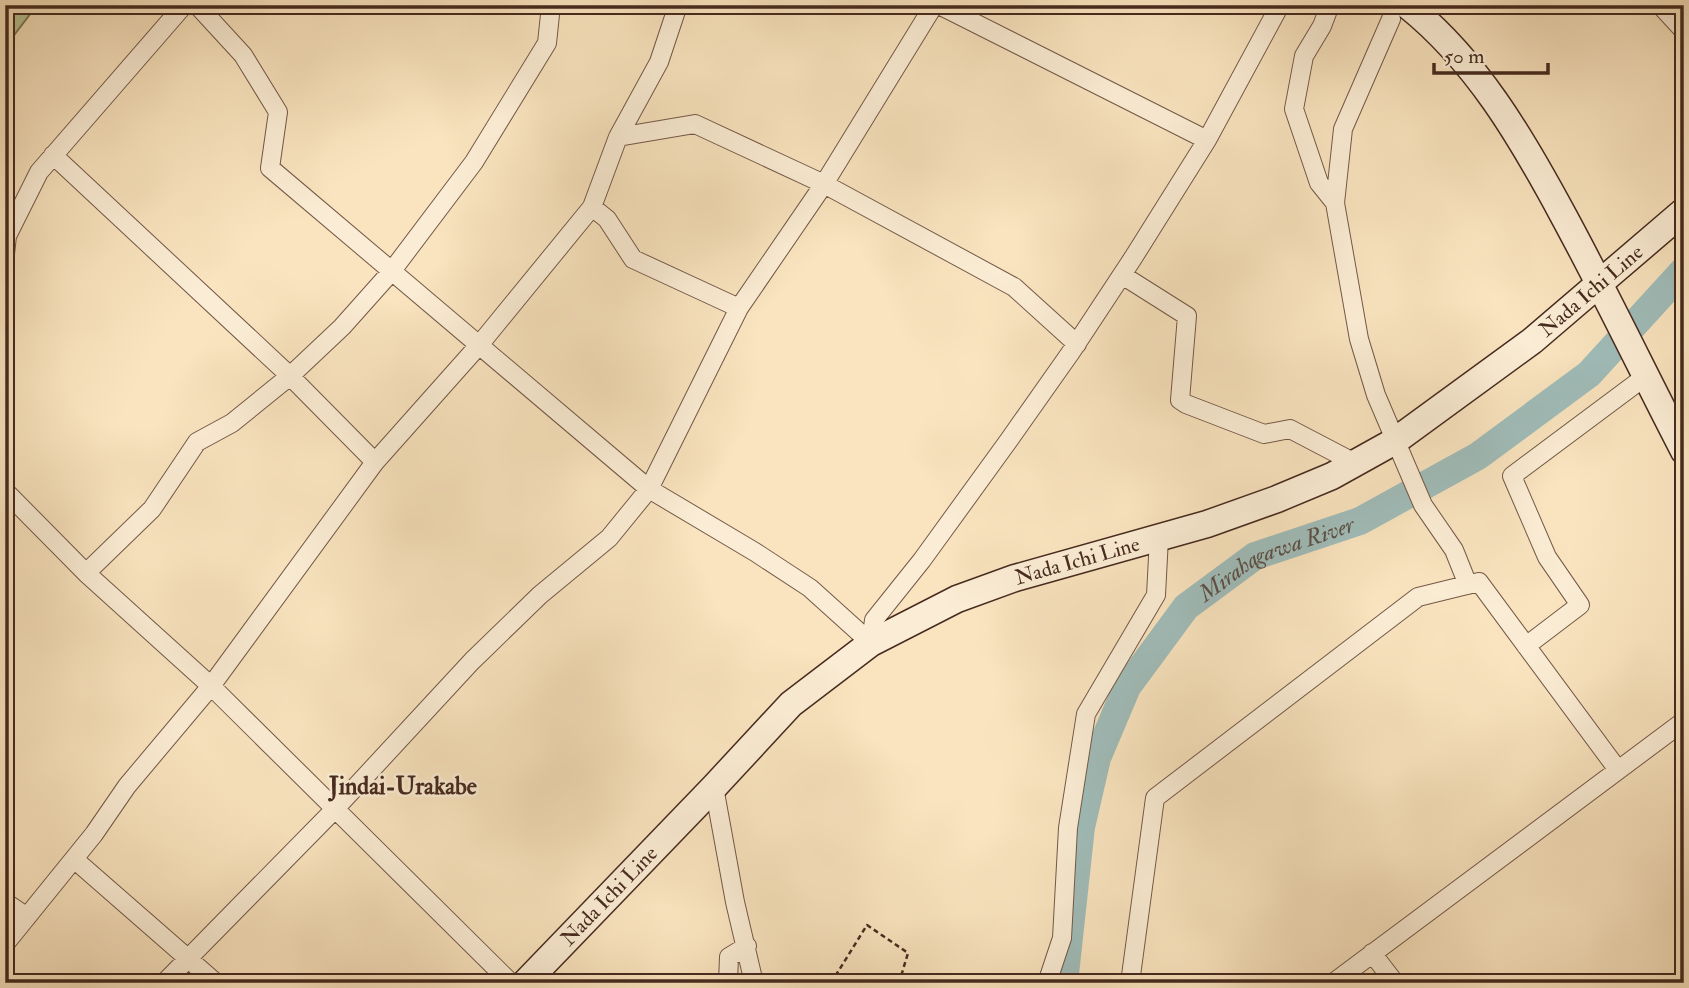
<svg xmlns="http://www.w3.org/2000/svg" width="1689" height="988" viewBox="0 0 1689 988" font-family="'IM FELL Double Pica',serif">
	<rect width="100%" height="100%" fill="#f9e4bf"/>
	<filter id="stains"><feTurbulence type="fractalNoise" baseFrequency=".00286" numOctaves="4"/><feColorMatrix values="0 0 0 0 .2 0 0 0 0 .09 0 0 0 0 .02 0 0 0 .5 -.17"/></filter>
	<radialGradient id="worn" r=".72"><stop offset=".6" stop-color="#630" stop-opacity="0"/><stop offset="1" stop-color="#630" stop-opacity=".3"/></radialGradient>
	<!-- green -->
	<path fill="#b9c596" stroke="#80785a" stroke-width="2" d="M5 5H37L5 47Z"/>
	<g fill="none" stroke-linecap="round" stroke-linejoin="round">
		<!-- river -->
		<path stroke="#a0bdba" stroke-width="28" id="s1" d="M1064 983 1081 827 1097 758 1127 687 1186 607 1255 556 1360 521 1478 456 1589 374 1684 270"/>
		<!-- street casing -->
		<g stroke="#735847" stroke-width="20">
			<path id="street" d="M197 5 243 55 278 112 270 168 649 489 755 552 810 588 871 643
				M939 5 1207 140
				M1330 5 1322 26 1304 56 1294 109 1319 183 1335 203 1359 339 1376 395 1423 505 1454 550 1468 585
				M1660 5 1684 31
				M618 137 695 124 824 184 934 5
				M53 155 290 376 375 462
				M1335 203 1343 129 1391 19
				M592 207 607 219 633 259 739 308
				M5 254 7 236 39 172 184 5
				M1122 275 1187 316 1180 400 1186 404 1264 434 1290 429 1355 463
				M5 491 86 573 152 509 197 442 232 423 290 376 342 327 391 272 474 162 547 43 551 5
				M86 573 211 686 511 983
				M871 643 874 620 922 560 1009 440 1071 352 1133 258 1207 140 1280 5
				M1526 646 1580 605 1547 557 1512 476 1646 376
				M714 787 735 902 754 983
				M74 859 216 983
				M5 902 27 917
				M5 944 94 834 127 786 211 686 375 462 480 344 592 207 618 137 659 62 678 5
				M1372 953 1395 983
				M164 983 335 809 472 661 540 595 609 538 649 489 739 308 824 184 1014 287 1077 344
				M728 983 729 957 747 946
				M1047 983 1062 938 1068 828 1086 714 1156 595 1159 538
				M1130 983 1155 798 1418 597 1479 582 1618 770
				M1333 983 1684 721"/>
		</g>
		<!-- secondary casing -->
		<g stroke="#462a1f" stroke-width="29">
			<g id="secondary">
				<path d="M1407 5C1476 60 1521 137 1562 213 1605 292 1643 372 1684 451"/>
				<path id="s2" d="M525 983 714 787 791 704 871 643 957 599 1015 578 1207 524 1277 499 1332 476 1395 441 1532 341 1684 211"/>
			</g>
		</g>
		<!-- path -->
		<path stroke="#462a1f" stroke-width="2.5" stroke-dasharray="5 3.5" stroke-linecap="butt" d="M831 983 867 925 908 953 899 983"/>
		<!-- street -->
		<use href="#street" stroke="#fbedd5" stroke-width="18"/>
		<!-- secondary -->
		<use href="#secondary" stroke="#fbedd5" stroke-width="26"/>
	</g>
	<g text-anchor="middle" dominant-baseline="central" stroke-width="5" stroke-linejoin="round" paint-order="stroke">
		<!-- street labels -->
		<g font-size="21" fill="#462a1f" stroke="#fbedd5">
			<text stroke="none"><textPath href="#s2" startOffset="1297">Nada Ichi Line</textPath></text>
			<text stroke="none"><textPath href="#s2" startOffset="709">Nada Ichi Line</textPath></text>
			<text stroke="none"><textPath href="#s2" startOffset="121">Nada Ichi Line</textPath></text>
		</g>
		<!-- water labels -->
		<g font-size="23" font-style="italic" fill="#5c4f46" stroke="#fbedd5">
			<text stroke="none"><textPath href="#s1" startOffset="508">Mirahagawa River</textPath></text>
		</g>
		<!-- quarter labels -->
		<g font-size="24" font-weight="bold" fill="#462a1f" stroke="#fbedd5">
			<text x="403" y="786">Jindai-Urakabe</text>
		</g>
	</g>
	<!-- margin -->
	<rect width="1689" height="988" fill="none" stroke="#f9e4bf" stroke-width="28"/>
	<rect x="7" y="7" width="1675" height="974" fill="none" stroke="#462a1f" stroke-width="3.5"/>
	<rect x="14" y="14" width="1661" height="960" fill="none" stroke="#462a1f" stroke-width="2"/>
	<!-- scale -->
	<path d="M1434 63v10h114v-10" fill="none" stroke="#462a1f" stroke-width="3.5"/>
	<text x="1444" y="63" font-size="21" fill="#462a1f" stroke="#fbedd5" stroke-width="5" paint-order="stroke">50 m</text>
	<rect width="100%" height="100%" filter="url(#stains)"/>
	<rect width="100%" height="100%" fill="url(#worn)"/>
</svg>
